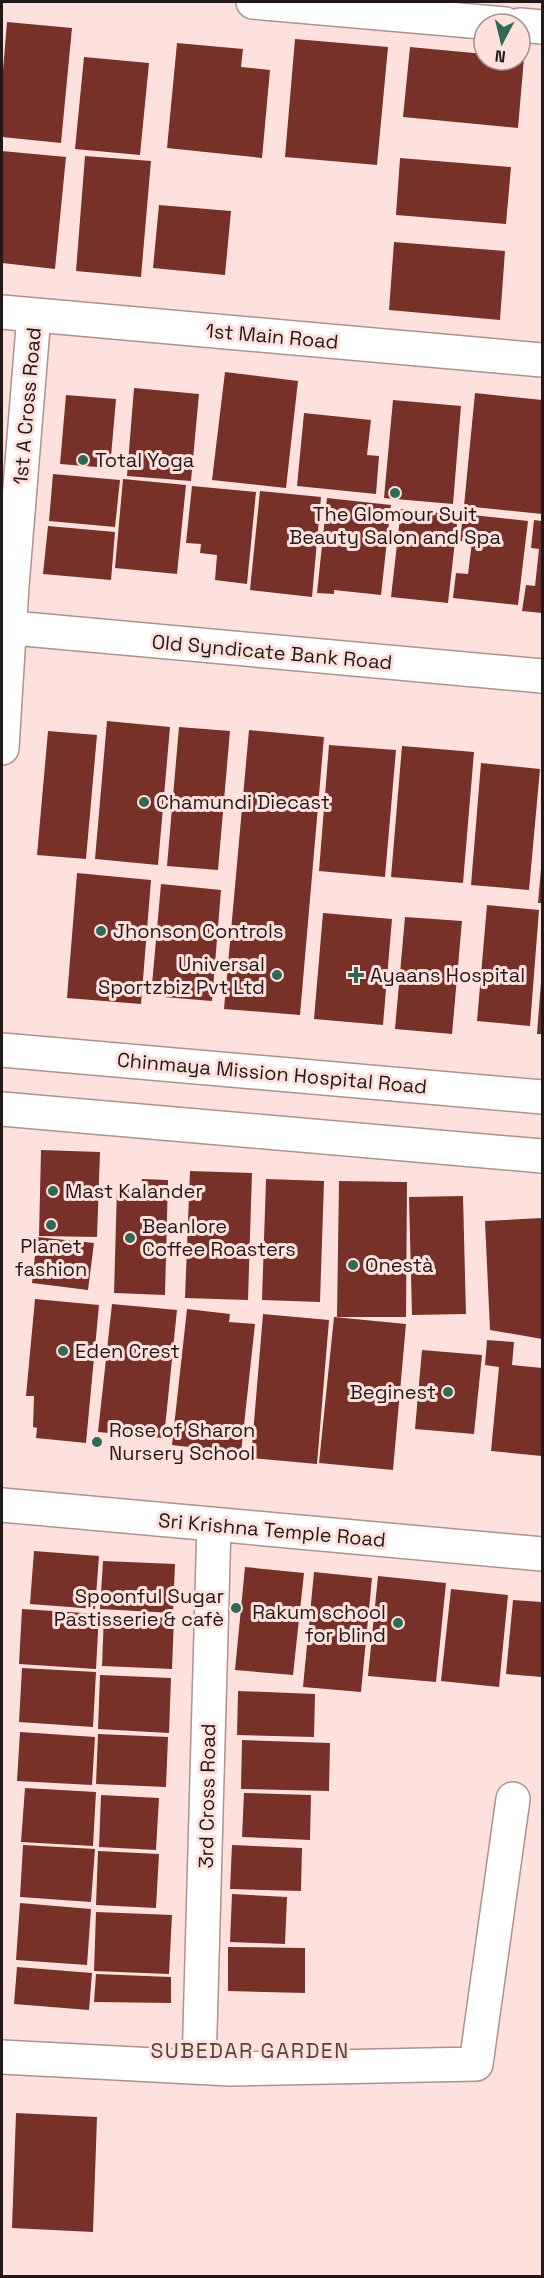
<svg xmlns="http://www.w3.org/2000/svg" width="544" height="2278" viewBox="0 0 544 2278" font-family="'Space Grotesk',sans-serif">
	<rect width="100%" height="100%" fill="#fee1dc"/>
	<!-- building -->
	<path fill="#783129" d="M7 22 72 28 61 143 2 137V82Z
		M295 39 388 47 377 165 285 157Z
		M177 43 243 49 241 67 270 70 262 158 167 148Z
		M410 47 484 54V60H520V57L524 58 518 128 403 117Z
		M84 57 149 63 140 155 75 149Z
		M2 151 66 157 55 269 2 263Z
		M85 156 151 161 141 277 76 271Z
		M400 158 511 167 506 224 396 215Z
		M159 205 231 211 225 275 153 268Z
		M394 242 505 251 500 320 389 310Z
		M225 372 298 381 286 488 212 480Z
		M134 388 199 394 191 481 127 476Z
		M475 393 542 400V514L464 506Z
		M66 395 116 399 110 468 60 464Z
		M393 400 461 406 453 504 384 498Z
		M304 413 371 420 367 455 379 456 376 494 297 486Z
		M53 474 120 480 115 527 49 521Z
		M123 479 186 485 177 574 115 568Z
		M192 486 256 492 247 584 215 580 217 555 200 553 201 544 186 543Z
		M260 491 321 497 312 597 250 590Z
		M327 498 391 505 381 595 334 590V594L317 593Z
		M401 509 458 515 448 603 391 597Z
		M463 514 528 521 518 605 453 598 456 573 468 574 472 542 460 541Z
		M534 520 542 521V613L522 611 526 585 535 586 539 549 531 548Z
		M48 526 115 532 111 580 43 574Z
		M107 721 170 727 158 865 95 859Z
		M179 727 230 731 218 870 167 866Z
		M249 730 324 737 300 1015 224 1009Z
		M48 731 97 735 86 859 37 855Z
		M329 745 396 750 385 877 319 871Z
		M402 746 474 752 463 883 391 877Z
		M481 763 540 769 529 890 471 885Z
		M541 869H542V903H538Z
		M77 873 151 880 141 1004 67 998Z
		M161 884 221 890 212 1001 151 996Z
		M487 905 539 910 530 1026 477 1021Z
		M323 913 392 919 383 1025 314 1019Z
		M405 917 462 921 452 1034 395 1029Z
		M541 982H542V1034H537Z
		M41 1150 100 1152 97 1237 39 1236Z
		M190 1171 252 1173 248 1300 185 1298Z
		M142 1179 168 1180 165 1295 114 1293 117 1188 141 1189Z
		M266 1179 324 1181 320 1302 262 1300Z
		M339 1181 407 1182 406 1317H337Z
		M463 1196 466 1314 412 1315 409 1197Z
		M542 1218V1339L490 1330 485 1221Z
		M37 1237 94 1243 88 1290 32 1283Z
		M35 1299 99 1305 86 1443 36 1438 37 1428 33 1427 34 1396H26Z
		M112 1304 177 1310 164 1438 98 1432Z
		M187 1309 230 1314 229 1322 255 1324 241 1453 172 1445Z
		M263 1314 329 1320 317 1464 251 1458Z
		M334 1317 406 1324 393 1470 319 1463Z
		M487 1340 514 1342 512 1365 542 1368V1456L491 1451 499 1367 485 1365Z
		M422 1350 482 1355 474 1434 415 1429Z
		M34 1551 99 1556 95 1609 30 1604Z
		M103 1561 175 1564 173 1613 100 1609Z
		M245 1567 304 1573 293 1675 235 1670Z
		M314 1572 372 1578 361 1692 303 1687Z
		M378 1576 446 1583 436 1682 368 1676Z
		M451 1589 508 1595 499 1687 441 1681Z
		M513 1600 542 1602V1677L506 1674Z
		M22 1609 99 1614 96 1669 19 1664Z
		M104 1615 174 1618 172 1669 102 1666Z
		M22 1668 96 1672 93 1727 19 1722Z
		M100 1675 171 1678 169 1733 98 1729Z
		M238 1691 315 1694 314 1737 237 1735Z
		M20 1732 95 1737 92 1785 17 1781Z
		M98 1734 168 1737 166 1787 96 1784Z
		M242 1740 330 1743 329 1791 241 1789Z
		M25 1788 96 1792 93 1846 21 1842Z
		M244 1793 311 1795 310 1840 242 1837Z
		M101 1795 159 1798 156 1850 99 1847Z
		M23 1845 95 1849 91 1902 20 1897Z
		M232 1845 302 1848 301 1891 230 1889Z
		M98 1851 159 1854 156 1908 96 1905Z
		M232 1894 287 1897 285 1944 230 1942Z
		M20 1903 91 1909 87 1965 16 1960Z
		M96 1912 172 1915 169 1974 94 1971Z
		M228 1947 305 1948V1993L228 1991Z
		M17 1967 92 1973 89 2010 14 2004Z
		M96 1974 171 1977V2003L94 2002Z
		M16 2113 97 2117 93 2232 12 2228Z"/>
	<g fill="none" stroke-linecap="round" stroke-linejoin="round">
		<!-- minor casing -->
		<g stroke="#ad928d" stroke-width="36">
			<path id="minor" d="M253 2 505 24
				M520 25 542 27
				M2 312 542 360
				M2 627 542 676
				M2 748 12 586 34 315
				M2 1505 542 1554
				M2 2057 230 2069 476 2064 513 1799
				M199 2067 214 1524"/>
		</g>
		<!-- major casing -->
		<g stroke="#ad928d" stroke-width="36">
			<path id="major" d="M2 1050 542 1097
				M2 1109 542 1156"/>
		</g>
		<!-- minor -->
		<use href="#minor" stroke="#fff" stroke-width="33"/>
		<!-- major -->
		<use href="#major" stroke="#fff" stroke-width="33"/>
	</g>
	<!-- markers -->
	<g fill="#306a54" stroke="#fee1dc" stroke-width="2">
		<circle cx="83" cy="460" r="6"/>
		<circle cx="395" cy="493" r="6"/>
		<circle cx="144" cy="802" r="6"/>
		<circle cx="101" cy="931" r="6"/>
		<circle cx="277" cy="975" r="6"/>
		<path d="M353 966h6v6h6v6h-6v6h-6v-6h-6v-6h6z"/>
		<circle cx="53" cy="1191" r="6"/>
		<circle cx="51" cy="1225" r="6"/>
		<circle cx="130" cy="1238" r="6"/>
		<circle cx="353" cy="1265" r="6"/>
		<circle cx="63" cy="1351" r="6"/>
		<circle cx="448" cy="1392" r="6"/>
		<circle cx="97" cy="1442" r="6"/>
		<circle cx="236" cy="1608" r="6"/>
		<circle cx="398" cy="1623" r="6"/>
	</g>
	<g text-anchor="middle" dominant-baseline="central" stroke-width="6" stroke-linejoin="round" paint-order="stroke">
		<!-- street labels -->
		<g font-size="20" fill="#221817" stroke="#fee1dc">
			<text transform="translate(272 336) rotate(5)">1st Main Road</text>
			<text transform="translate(27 406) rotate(-85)">1st A Cross Road</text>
			<text transform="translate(272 652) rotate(5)">Old Syndicate Bank Road</text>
			<text transform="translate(272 1073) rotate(5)">Chinmaya Mission Hospital Road</text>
			<text transform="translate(272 1530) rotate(5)">Sri Krishna Temple Road</text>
			<text transform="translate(207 1796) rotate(-89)">3rd Cross Road</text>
		</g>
		<!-- poi labels -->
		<g font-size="20" fill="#221817" stroke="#fee1dc" text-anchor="start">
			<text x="95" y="460">Total Yoga</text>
			<text x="395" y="514" text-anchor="middle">The Glomour Suit<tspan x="395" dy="23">Beauty Salon and Spa</tspan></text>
			<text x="156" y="802">Chamundi Diecast</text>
			<text x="113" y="931">Jhonson Controls</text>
			<text x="265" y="964" text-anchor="end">Universal<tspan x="265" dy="23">Sportzbiz Pvt Ltd</tspan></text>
			<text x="370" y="975">Ayaans Hospital</text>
			<text x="65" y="1191">Mast Kalander</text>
			<text x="142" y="1226">Beanlore<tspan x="142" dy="23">Coffee Roasters</tspan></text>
			<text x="51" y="1246" text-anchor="middle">Planet<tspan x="51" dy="23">fashion</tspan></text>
			<text x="365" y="1265">Onestà</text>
			<text x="75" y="1351">Eden Crest</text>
			<text x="436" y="1392" text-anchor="end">Beginest</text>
			<text x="109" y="1430">Rose of Sharon<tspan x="109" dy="23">Nursery School</tspan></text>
			<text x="224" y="1596" text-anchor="end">Spoonful Sugar<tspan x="224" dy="23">Pastisserie &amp; cafè</tspan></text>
			<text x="386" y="1612" text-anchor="end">Rakum school<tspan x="386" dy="23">for blind</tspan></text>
		</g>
		<!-- neighbourhood labels -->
		<g font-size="21" letter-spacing="1.5" fill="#58413d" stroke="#fee1dc">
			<text x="250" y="2050">SUBEDAR GARDEN</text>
		</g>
	</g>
	<!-- border -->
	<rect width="544" height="2278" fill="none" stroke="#221817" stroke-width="6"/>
	<!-- north arrow -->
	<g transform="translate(502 42) rotate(187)"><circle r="28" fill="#fee1dc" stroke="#a6918d" stroke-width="1.5"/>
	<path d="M0-4.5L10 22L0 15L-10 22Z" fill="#306a54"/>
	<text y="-9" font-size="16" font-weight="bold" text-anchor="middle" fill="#221817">N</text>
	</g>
</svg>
